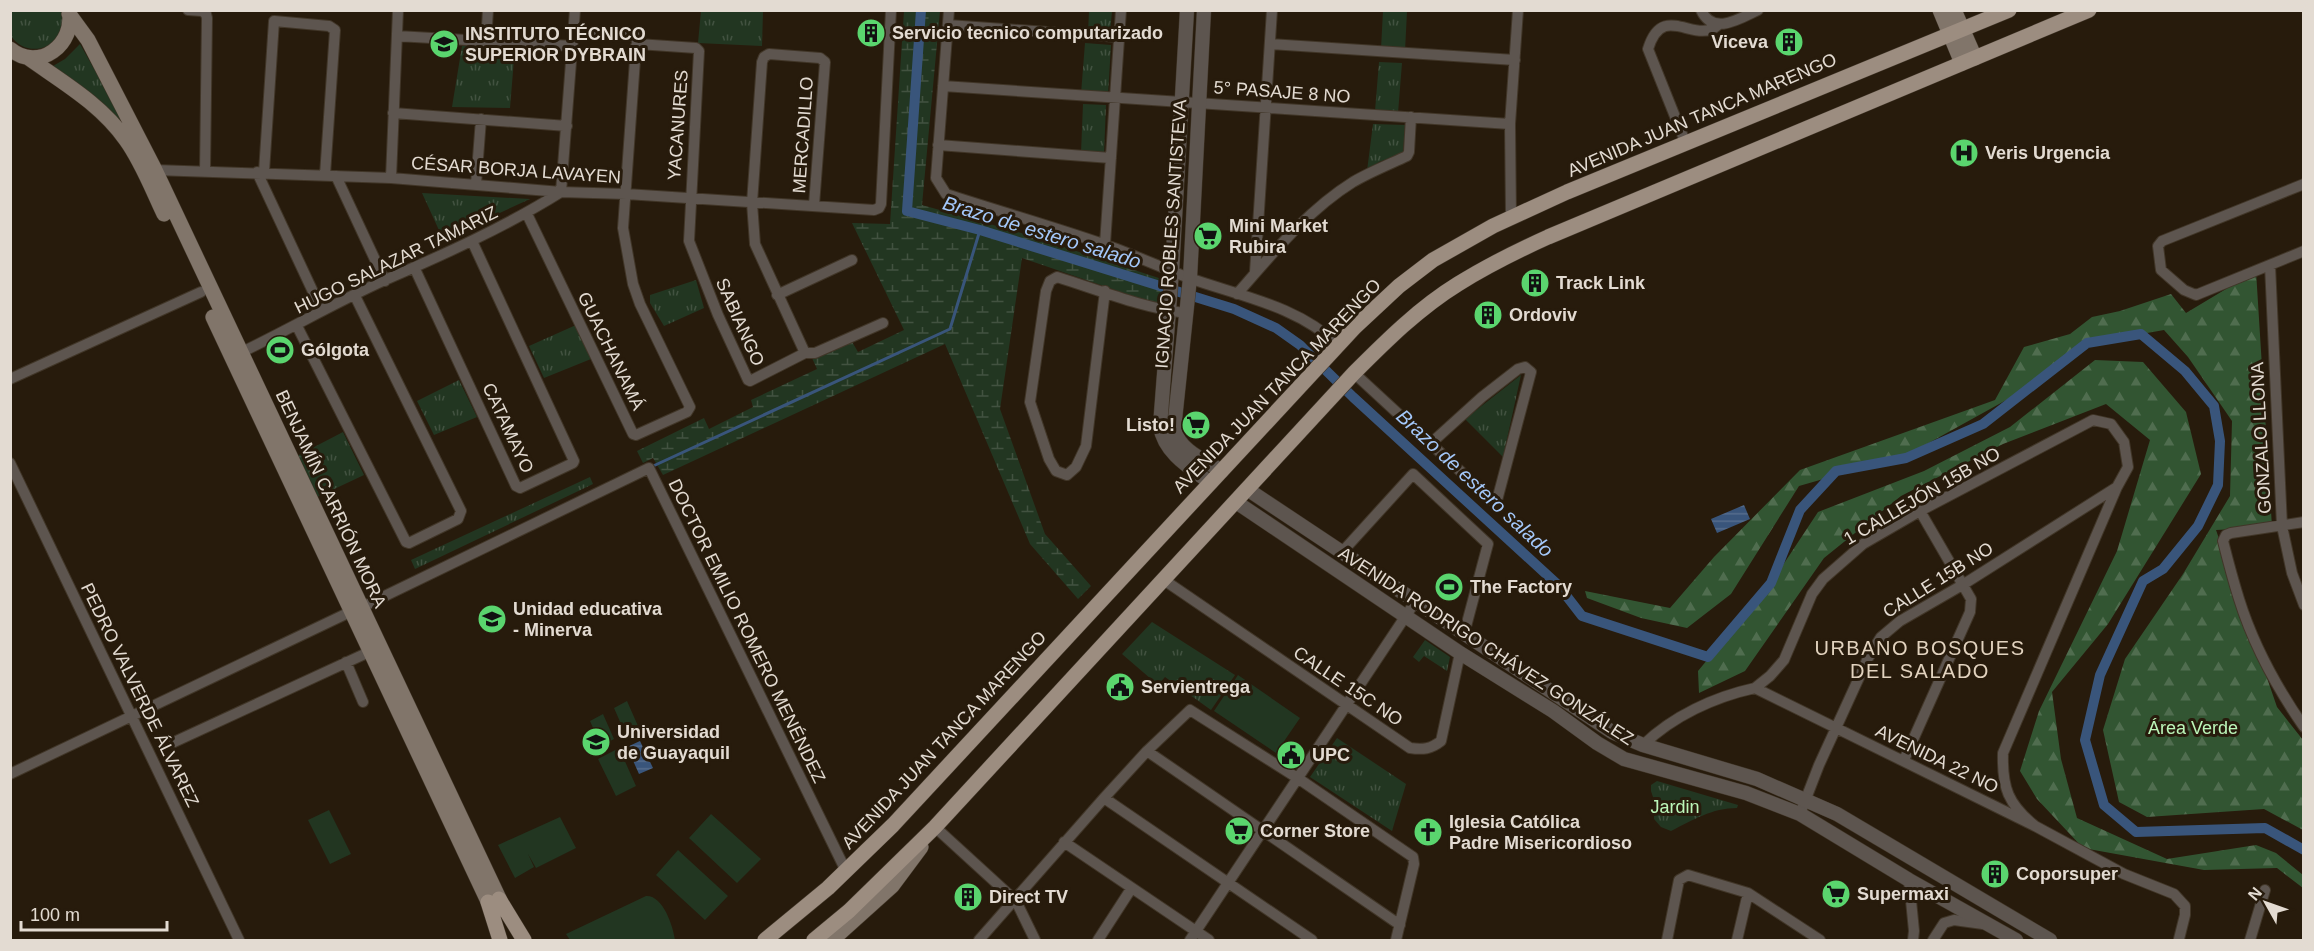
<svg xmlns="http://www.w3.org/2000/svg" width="2314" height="951" viewBox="0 0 2314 951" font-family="Helvetica,sans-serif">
	<defs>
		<pattern id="forest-firs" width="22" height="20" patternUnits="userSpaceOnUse" patternTransform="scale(1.5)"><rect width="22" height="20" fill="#325532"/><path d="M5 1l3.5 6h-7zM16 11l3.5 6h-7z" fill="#506d4f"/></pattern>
		<pattern id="wetland-marsh" width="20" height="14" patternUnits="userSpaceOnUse" patternTransform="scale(1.5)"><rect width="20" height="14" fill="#223621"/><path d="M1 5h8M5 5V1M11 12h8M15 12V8" fill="none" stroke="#425240"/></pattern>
		<pattern id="park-tufts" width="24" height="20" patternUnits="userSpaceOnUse" patternTransform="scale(1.5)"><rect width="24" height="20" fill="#223621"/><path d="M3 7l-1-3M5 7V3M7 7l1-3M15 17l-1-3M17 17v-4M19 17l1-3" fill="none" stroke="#425240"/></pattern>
		<pattern id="water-rules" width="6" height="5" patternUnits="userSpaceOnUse" patternTransform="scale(1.5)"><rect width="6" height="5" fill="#39557b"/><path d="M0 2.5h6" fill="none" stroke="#566d8d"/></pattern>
	</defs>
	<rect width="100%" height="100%" fill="#271b0c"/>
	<!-- forest -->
	<path fill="url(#forest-firs)" d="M2256 271 2272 527 2216 530 2277 707 2303 740V830L2264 809 2147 817 2119 802 2103 730 2125 659 2183 574 2230 496 2232 421 2188 357 2164 330 2080 345 2028 388 1907 455 1799 486 1731 594 1687 628 1641 618 1587 598 1585 591 1670 608 1714 557 1800 470 1995 400 2024 347 2070 334 2092 317 2120 311 2171 294 2186 313Z
		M2095 360 2143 362 2186 412 2201 474 2108 624 2052 692 2061 759 2077 818 2167 859 2256 845 2276 853 2303 875V888L2277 868 2204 870 2083 848 2037 799 2020 771 2039 711 2117 551 2150 440 2106 404 2003 444 1901 496 1824 558 1745 671 1699 693 1698 671 1771 583 1818 512 1924 471 2010 427Z"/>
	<!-- wetland -->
	<path fill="url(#wetland-marsh)" d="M904 11H940L922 205 1018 232 1168 281 1165 307 1022 258 1000 409 1045 534 1091 586 1078 599 1030 544 945 344 663 475 653 458 643 463 637 451 704 418 709 429 753 407 751 400 817 369 812 358 851 340 858 352 904 330 852 223 890 224Z"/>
	<!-- park -->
	<path fill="url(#park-tufts)" d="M10 11H61C73 42 30 64 11 36Z
		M701 11H763L762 46 698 43Z
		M1089 11H1112L1110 34 1088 33Z
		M1383 11H1407L1405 51 1381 49Z
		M1085 43 1111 45 1108 95 1081 94Z
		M80 44 123 120 121 122 54 69 53 66 65 59Z
		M462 46 515 47 510 108 452 107Z
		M1379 62 1402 63 1398 113 1375 111Z
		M1083 104 1106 105 1104 154 1081 153Z
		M1373 124 1405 125 1403 153 1379 162 1367 171Z
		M422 193 530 199 443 239Z
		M696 280 704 308 664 326 650 303V295Z
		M576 325 591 359 544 378 529 346Z
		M1521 375 1503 457 1465 419Z
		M459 380 477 417 434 435 417 401Z
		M343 432 364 475 313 499 295 457Z
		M590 477 593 484 415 569 411 560Z
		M1152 622 1235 675 1211 710 1165 677 1158 685 1122 654Z
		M1425 640 1450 657 1447 671 1424 656 1419 662 1413 657Z
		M1337 738 1406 784 1392 831 1310 777Z
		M1657 781 1738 805 1737 808C1712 808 1693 820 1671 831L1661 827 1654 819V800L1651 791V785Z"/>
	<!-- pitch -->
	<path fill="#223621" d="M1238 675 1300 718 1276 753 1214 711Z
		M627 701 638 726 625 733 614 708Z
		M603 714 614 739 601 746 590 721Z
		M619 748 636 786 616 796 598 759Z
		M329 810 351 854 330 864 308 820Z
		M711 814 761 859 737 883 689 838Z
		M560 817 576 848 536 868 528 854 534 867 515 878 498 845Z
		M678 850 728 896 705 920 656 875Z
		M646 896C663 895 673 926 675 940H570L566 934Z"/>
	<!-- water -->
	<path fill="url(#water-rules)" d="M1744 505 1750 519 1717 533 1711 519Z
		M640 741 653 768 639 774 627 747Z"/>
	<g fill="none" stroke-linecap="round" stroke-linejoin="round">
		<!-- stream -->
		<path stroke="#39557b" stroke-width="3" d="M651 467 950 329 980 230"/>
		<!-- canal -->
		<path stroke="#39557b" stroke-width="10" d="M921 10 907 211 980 230 1234 309 1276 328 1300 345 1353 397 1558 585 1582 616 1708 657 1771 583 1800 510 1836 471 1906 458 1983 424 2087 343 2141 334 2185 371 2214 406 2220 441 2218 485 2198 526 2163 569 2143 581 2100 675 2085 740 2104 805 2136 832 2265 828 2304 850"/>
		<!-- minor casing -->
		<g stroke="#413628" stroke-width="12">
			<path id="minor" d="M188 10 202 11 206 14 207 18 205 172
				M949 10 936 178 946 194C998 211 1051 226 1103 244 1132 254 1160 267 1189 278 1240 296 1298 306 1338 345
				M1701 10C1713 36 1739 19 1758 10
				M948 25 1119 37
				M574 33 635 36 638 44
				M397 36 572 46
				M486 42 488 10
				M638 44 696 48 699 51 689 241 718 315 748 380 750 381 805 353
				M1270 44 1515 60
				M943 86 1510 124
				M393 113 567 126
				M1686 144 1648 49C1663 0 1695 46 1718 25
				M938 145 1111 158
				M155 170 391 178 561 192 626 194 874 210 879 208 881 204 891 10
				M257 172 322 311
				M264 172 274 21 329 26 335 30 325 175
				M336 176 385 281
				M391 178 398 10
				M476 184 481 119
				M2304 184 2162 241 2158 246 2161 270 2184 290 2196 295 2304 251
				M527 214 633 434 636 435 687 412 690 407 640 304 633 284 623 228 636 46 638 44
				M1511 218 1510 124 1518 10
				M1105 244 1121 10
				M2270 265 2282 526 2292 573 2304 605
				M415 269 516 486 520 488 573 463 574 461 472 241
				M1255 272 1272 10
				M1105 291 1086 446 1076 467 1067 475 1056 471 1049 459 1030 402 1046 291 1050 281 1057 277C1099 290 1142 308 1186 313
				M1237 294C1272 254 1308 210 1353 182 1370 172 1390 164 1407 156L1409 152 1411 117
				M777 295 852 260
				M297 326 406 542 409 543 458 519 461 511 355 296
				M242 352C290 329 336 302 385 280 445 254 505 227 561 192L575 10
				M805 353 755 244 752 203 762 62 764 57 769 54 820 58 825 62 814 205
				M805 353H815L883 323
				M1354 373 1496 504 1531 372 1525 367 1518 369 1482 397 1429 445
				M10 379 201 292
				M10 463 239 940
				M2304 522 2231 533 2226 535 2223 541C2228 561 2233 580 2239 599 2253 644 2277 688 2304 727
				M1343 551 1413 474 1488 544 1464 634
				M1164 580 1410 748C1423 750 1431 749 1441 741L1460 653
				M360 608 649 468 846 871
				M346 662 363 702
				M1755 688 1770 676 1784 660 1812 594 1823 579 1863 544 1920 511 2093 420 2111 424 2124 442 2128 467 2117 487 2003 753C2002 788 2008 804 2035 826
				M172 743 369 652
				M1643 745C1673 716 1714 697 1755 688L2035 826 2124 874 2174 894 2185 906V915L2179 939
				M1147 751 1400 925
				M1904 760 1970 612 1971 599 1920 511
				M10 774 350 612
				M1104 798 1312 940
				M1800 814 1819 765 1868 658 1881 637 1900 621 1964 584 2117 487
				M935 827 1016 901 1035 940
				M1064 842 1209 940
				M1909 880 1914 931 1913 940
				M1748 893 1820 940
				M979 940 1104 798 1147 751 1190 710 1299 779 1413 857 1414 864 1396 940
				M1098 940 1131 889
				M1190 940 1415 602
				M1667 940 1679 880 1688 875 1748 893 1737 940
				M1933 940 1944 923 1954 920 1983 924
				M2250 940 2265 890"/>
		</g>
		<!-- tertiary casing -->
		<g stroke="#413628" stroke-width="15">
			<path id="tertiary" d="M1187 10 1172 271 1160 426C1164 453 1190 468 1211 483
				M1204 10 1190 278 1174 429C1180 451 1204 460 1222 471
				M1247 489 1612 732 1643 745 1757 779 1837 814 2050 940
				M1236 502 1460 653 1553 711 1597 743 1624 759 1746 793 1800 814 1909 880 2016 940"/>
		</g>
		<!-- secondary casing -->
		<g stroke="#413628" stroke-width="16">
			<path id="secondary" d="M1940 10 1962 63
				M1954 10 1975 58
				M69 14 88 40 155 170 504 909
				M10 49C39 73 76 44 69 10
				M27 57C62 82 101 104 126 140 142 162 152 189 164 214
				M213 317 494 914
				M832 940 892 886 921 847"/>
		</g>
		<!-- primary casing -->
		<g stroke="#413628" stroke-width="16">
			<path id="primary" d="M499 899 524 940
				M488 902 500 940
				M765 940 828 888 893 825 1355 327 1399 286 1433 260 1493 226 1567 192 2009 10
				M814 940 849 911 935 827 1354 373C1386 341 1419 308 1458 284 1487 266 1517 251 1548 237L2089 10"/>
		</g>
		<!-- minor -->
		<use href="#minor" stroke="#5d554f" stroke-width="10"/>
		<!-- tertiary -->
		<use href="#tertiary" stroke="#5d554f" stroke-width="14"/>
		<!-- secondary -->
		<use href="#secondary" stroke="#81756a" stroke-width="15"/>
		<!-- primary -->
		<use href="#primary" stroke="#9c8d80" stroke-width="15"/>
	</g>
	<!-- icons -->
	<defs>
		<g id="building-disc" transform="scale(1.5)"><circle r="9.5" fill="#5ad56e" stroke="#271b0c"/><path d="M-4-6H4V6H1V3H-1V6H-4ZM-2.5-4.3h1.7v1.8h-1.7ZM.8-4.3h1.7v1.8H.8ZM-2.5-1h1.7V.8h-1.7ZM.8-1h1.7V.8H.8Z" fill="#111"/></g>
		<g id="university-disc" transform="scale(1.5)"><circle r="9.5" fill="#5ad56e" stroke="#271b0c"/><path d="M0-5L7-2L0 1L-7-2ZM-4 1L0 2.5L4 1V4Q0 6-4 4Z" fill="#111"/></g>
		<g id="hospital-disc" transform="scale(1.5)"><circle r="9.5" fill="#5ad56e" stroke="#271b0c"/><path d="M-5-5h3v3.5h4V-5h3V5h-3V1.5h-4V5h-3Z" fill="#111"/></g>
		<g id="supermarket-disc" transform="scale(1.5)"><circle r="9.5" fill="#5ad56e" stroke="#271b0c"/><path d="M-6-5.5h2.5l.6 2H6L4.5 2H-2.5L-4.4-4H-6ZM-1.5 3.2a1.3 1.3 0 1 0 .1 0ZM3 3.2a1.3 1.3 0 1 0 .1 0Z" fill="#111"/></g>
		<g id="stadium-disc" transform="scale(1.5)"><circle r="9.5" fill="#5ad56e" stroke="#271b0c"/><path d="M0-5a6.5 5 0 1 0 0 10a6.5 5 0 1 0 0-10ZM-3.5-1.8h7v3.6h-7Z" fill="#111"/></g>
		<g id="school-disc" transform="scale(1.5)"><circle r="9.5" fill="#5ad56e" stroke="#271b0c"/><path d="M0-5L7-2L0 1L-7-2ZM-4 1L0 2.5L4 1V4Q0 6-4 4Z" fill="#111"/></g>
		<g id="civic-disc" transform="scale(1.5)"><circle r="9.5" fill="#5ad56e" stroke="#271b0c"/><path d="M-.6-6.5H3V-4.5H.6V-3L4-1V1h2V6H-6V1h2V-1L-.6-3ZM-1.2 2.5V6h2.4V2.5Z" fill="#111"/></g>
		<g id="church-disc" transform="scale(1.5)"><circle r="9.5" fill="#5ad56e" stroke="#271b0c"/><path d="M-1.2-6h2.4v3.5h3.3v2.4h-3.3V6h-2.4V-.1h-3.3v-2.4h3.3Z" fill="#111"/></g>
	</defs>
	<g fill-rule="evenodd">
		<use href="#building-disc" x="871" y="33"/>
		<use href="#building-disc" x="1789" y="42"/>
		<use href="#university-disc" x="444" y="44"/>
		<use href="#hospital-disc" x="1964" y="153"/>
		<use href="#supermarket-disc" x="1208" y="236"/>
		<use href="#building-disc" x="1535" y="283"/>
		<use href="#building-disc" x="1488" y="315"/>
		<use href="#stadium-disc" x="280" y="350"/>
		<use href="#supermarket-disc" x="1196" y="425"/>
		<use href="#stadium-disc" x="1449" y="587"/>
		<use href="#school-disc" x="492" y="619"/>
		<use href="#civic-disc" x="1120" y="687"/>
		<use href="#university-disc" x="596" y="742"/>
		<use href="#civic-disc" x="1291" y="755"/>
		<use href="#supermarket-disc" x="1239" y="831"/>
		<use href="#church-disc" x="1428" y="832"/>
		<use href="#building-disc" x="1995" y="874"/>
		<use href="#supermarket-disc" x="1836" y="894"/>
		<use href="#building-disc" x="968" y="897"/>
	</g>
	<g text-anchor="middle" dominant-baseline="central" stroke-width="6" stroke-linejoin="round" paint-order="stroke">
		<!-- poi labels -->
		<g font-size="18" font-weight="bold" fill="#e3dbd2" stroke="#271b0c" text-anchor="start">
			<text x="892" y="33">Servicio tecnico computarizado</text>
			<text x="465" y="34">INSTITUTO TÉCNICO<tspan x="465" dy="21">SUPERIOR DYBRAIN</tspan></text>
			<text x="1768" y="42" text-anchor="end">Viceva</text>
			<text x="1985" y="153">Veris Urgencia</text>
			<text x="1229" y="226">Mini Market<tspan x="1229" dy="21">Rubira</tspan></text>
			<text x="1556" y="283">Track Link</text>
			<text x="1509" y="315">Ordoviv</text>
			<text x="301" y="350">Gólgota</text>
			<text x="1175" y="425" text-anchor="end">Listo!</text>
			<text x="1470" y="587">The Factory</text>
			<text x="513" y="609">Unidad educativa<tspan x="513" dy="21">- Minerva</tspan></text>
			<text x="1141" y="687">Servientrega</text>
			<text x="617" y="732">Universidad<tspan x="617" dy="21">de Guayaquil</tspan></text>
			<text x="1312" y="755">UPC</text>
			<text x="1449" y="822">Iglesia Católica<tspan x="1449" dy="21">Padre Misericordioso</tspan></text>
			<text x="1260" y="831">Corner Store</text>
			<text x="2016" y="874">Coporsuper</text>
			<text x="1857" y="894">Supermaxi</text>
			<text x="989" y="897">Direct TV</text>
		</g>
		<!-- street labels -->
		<g font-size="18" fill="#e3dbd2" stroke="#271b0c">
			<text transform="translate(1282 92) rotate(4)">5° PASAJE 8 NO</text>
			<text transform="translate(1702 115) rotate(-23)">AVENIDA JUAN TANCA MARENGO</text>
			<text transform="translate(678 125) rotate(-86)">YACANURES</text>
			<text transform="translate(803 135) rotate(-86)">MERCADILLO</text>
			<text transform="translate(516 170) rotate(4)">CÉSAR BORJA LAVAYEN</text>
			<text transform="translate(1171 234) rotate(-86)">IGNACIO ROBLES SANTISTEVA</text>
			<text transform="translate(396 260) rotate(-26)">HUGO SALAZAR TAMARIZ</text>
			<text transform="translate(740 322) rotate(66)">SABIANGO</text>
			<text transform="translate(611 351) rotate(64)">GUACHANAMÁ</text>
			<text transform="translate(1277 386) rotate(-46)">AVENIDA JUAN TANCA MARENGO</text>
			<text transform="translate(508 428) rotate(65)">CATAMAYO</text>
			<text transform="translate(2261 438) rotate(-93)">GONZALO LLONA</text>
			<text transform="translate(1922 496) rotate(-30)">1 CALLEJÓN 15B NO</text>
			<text transform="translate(331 499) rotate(65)">BENJAMÍN CARRIÓN MORA</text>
			<text transform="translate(1938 580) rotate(-32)">CALLE 15B NO</text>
			<text transform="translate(747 631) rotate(64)">DOCTOR EMILIO ROMERO MENÉNDEZ</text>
			<text transform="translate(1486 646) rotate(33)">AVENIDA RODRIGO CHÁVEZ GONZÁLEZ</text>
			<text transform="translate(1348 686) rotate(34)">CALLE 15C NO</text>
			<text transform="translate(140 695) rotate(64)">PEDRO VALVERDE ÁLVAREZ</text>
			<text transform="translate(944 740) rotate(-47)">AVENIDA JUAN TANCA MARENGO</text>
			<text transform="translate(1937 759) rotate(26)">AVENIDA 22 NO</text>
		</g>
		<!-- park labels -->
		<g font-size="18" fill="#bcf6b9" stroke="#271b0c">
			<text x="2193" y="728">Área Verde</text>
			<text x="1675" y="807">Jardin</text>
		</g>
		<!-- water labels -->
		<g font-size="20" font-style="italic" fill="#a4c8fa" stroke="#271b0c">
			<text transform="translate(1042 232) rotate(17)">Brazo de estero salado</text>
			<text transform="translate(1475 483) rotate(43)">Brazo de estero salado</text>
		</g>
		<!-- neighbourhood labels -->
		<g font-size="20" letter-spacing="1.5" fill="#e2d3bf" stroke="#271b0c">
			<text x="1920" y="648">URBANO BOSQUES<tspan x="1920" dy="23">DEL SALADO</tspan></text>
		</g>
	</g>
	<!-- border -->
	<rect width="2314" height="951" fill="none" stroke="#e3dbd2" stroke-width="24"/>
	<!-- north arrow -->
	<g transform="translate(2266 903) rotate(310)" stroke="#271b0c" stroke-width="4.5" paint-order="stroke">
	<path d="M0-4.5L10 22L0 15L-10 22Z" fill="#e3dbd2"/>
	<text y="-9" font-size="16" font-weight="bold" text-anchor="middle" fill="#e3dbd2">N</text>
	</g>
	<!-- scale -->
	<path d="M21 921v9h146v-9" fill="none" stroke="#e3dbd2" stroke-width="3"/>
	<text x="30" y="921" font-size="18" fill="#e3dbd2" stroke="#271b0c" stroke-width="4.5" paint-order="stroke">100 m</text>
</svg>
